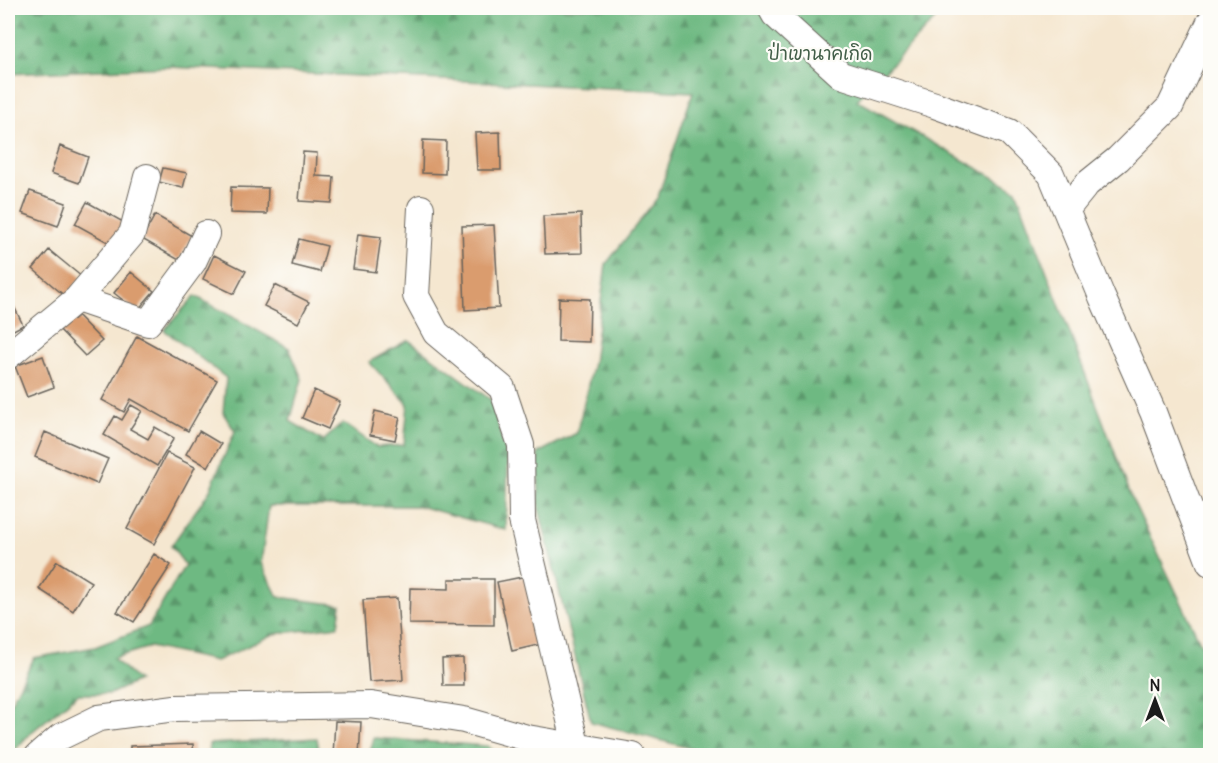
<svg xmlns="http://www.w3.org/2000/svg" width="1218" height="763" viewBox="0 0 1218 763" font-family="Delius,'Playpen Sans Thai',sans-serif">
	<defs>
		<pattern id="forest-firs" width="22" height="20" patternUnits="userSpaceOnUse" patternTransform="scale(1.5)"><rect width="22" height="20" fill="#6eb982"/><path d="M5 1l3.5 6h-7zM16 11l3.5 6h-7z" fill="#5a966a"/></pattern>
	</defs>
	<rect width="100%" height="100%" fill="#fdfcf7"/>
	<filter id="ink" filterUnits="userSpaceOnUse"><feTurbulence type="fractalNoise" baseFrequency=".0167" numOctaves="2"/><feDisplacementMap in="SourceGraphic" scale="12" xChannelSelector="R" yChannelSelector="G"/><feConvolveMatrix kernelMatrix="1 2 1 2 8 2 1 2 1" color-interpolation-filters="sRGB"/></filter>
	<filter id="wash" filterUnits="userSpaceOnUse"><feTurbulence type="fractalNoise" baseFrequency=".008" numOctaves="4" result="noise"/><feDisplacementMap in="SourceGraphic" scale="24" xChannelSelector="R" yChannelSelector="G"/><feGaussianBlur stdDeviation="1.35" result="paint"/><feColorMatrix in="noise" values="0 0 0 0 0 0 0 0 0 0 0 0 0 0 0 0 0 1.4 0 .05"/><feComposite in="paint" operator="in"/></filter>
	<g filter="url(#wash)">
		<rect width="100%" height="100%" fill="#f5e7d0"/>
		<!-- forest -->
		<path fill="url(#forest-firs)" stroke="#456a4f" stroke-width="1.5" d="M8 8H946L857 100 1016 190 1133 501 1210 663V755H715L591 722 539 509 538 453 577 433 593 363 606 264 658 197 693 92 169 67 8 74Z
			M195 296 289 348 302 379 290 421 323 441 343 423 377 447 404 445 408 404 369 362 408 340 491 400 508 460 506 530 419 506H269L261 563 278 597 341 605 338 626 274 634 216 661 150 647 113 658 138 681 110 694H78L33 731 10 755H8V704L11 702 34 658 95 647 149 626 185 565 171 546 209 492 235 431 223 413 226 378 164 330Z
			M317 738 320 755H209V744Z
			M374 738 488 746 498 755H369Z"/>
		<g id="blocks">
			<!-- building -->
			<path fill="#da9c6e" d="M500 132 501 170H477L475 133Z
				M423 140 446 141 445 174 422 173Z
				M60 146 88 157 79 183 51 173Z
				M303 152 317 153 316 176 334 177 332 203 299 201Z
				M163 168 187 173 183 188 159 182Z
				M231 187 268 188 267 214 230 213Z
				M30 191 66 203 58 226 22 213Z
				M87 202 125 223 113 245 75 224Z
				M581 214 582 253 545 254 543 216Z
				M155 215 192 236 179 260 142 239Z
				M494 225 499 308 465 310 462 226Z
				M358 234 381 237 376 272 353 269Z
				M299 239 327 246 320 272 292 265Z
				M49 250 82 277 66 297 33 269Z
				M214 255 246 271 234 294 203 279Z
				M131 272 154 291 137 311 114 293Z
				M275 285 309 302 298 323 264 306Z
				M8 294 23 325 8 333Z
				M559 298 590 299 589 342 558 341Z
				M75 313 102 341 85 356 58 328Z
				M137 336 217 380 188 431 131 399 124 412 102 400Z
				M43 356 54 387 27 397 15 366Z
				M314 390 340 402 328 429 302 418Z
				M131 405 142 411 130 429 148 439 155 427 174 438 157 466 104 435 115 416 122 420Z
				M375 411 400 417 395 440 370 435Z
				M199 431 221 444 208 467 186 454Z
				M45 432 108 459 97 484 35 457Z
				M167 453 195 467 154 544 127 529Z
				M154 554 171 565 134 622 117 612Z
				M57 561 91 582 73 611 39 589Z
				M527 576 542 644 512 651 497 582Z
				M449 579H494V625L409 624 410 588 449 589Z
				M397 598 403 680 369 682 363 600Z
				M463 658 464 686H443L442 659Z
				M335 721 361 722 359 756H333Z
				M193 744 194 756H130V746Z"/>
		</g>
	</g>
	<g filter="url(#ink)">
		<use href="#blocks" fill-opacity="0" stroke="#68635b" stroke-width="1.5"/>
		<g fill="none" stroke-linecap="round" stroke-linejoin="round">
			<!-- minor casing -->
			<g stroke="#68635b" stroke-width="28">
				<path id="minor" d="M771 8 775 15 841 75 935 105 1009 132 1051 174 1102 297 1153 412 1210 563
					M421 208 416 296 436 333 502 388 521 445 522 520 576 745
					M1066 210 1087 184 1118 159 1170 107 1210 22
					M77 299 148 323 193 262 206 234
					M8 356 77 299 132 234 147 177
					M38 756 60 737 99 718 175 708 371 705 464 720 527 738 633 756"/>
			</g>
			<!-- minor -->
			<use href="#minor" stroke="#fff" stroke-width="26"/>
		</g>
	</g>
	<g text-anchor="middle" dominant-baseline="central" stroke-width="4.5" stroke-linejoin="round" paint-order="stroke">
		<!-- park labels -->
		<g font-size="18" fill="#425e48" stroke="#fdfcf7">
			<text x="820" y="53">ป่าเขานาคเกิด</text>
		</g>
	</g>
	<!-- margin -->
	<rect width="1218" height="763" fill="none" stroke="#fdfcf7" stroke-width="30"/>
	<!-- north arrow -->
	<g transform="translate(1155 700)" stroke="#fdfcf7" stroke-width="4.5" paint-order="stroke">
	<path d="M0-4.5L10 22L0 15L-10 22Z" fill="#1c1c1c"/>
	<text y="-9" font-size="16" font-weight="bold" text-anchor="middle" fill="#1c1c1c">N</text>
	</g>
</svg>
